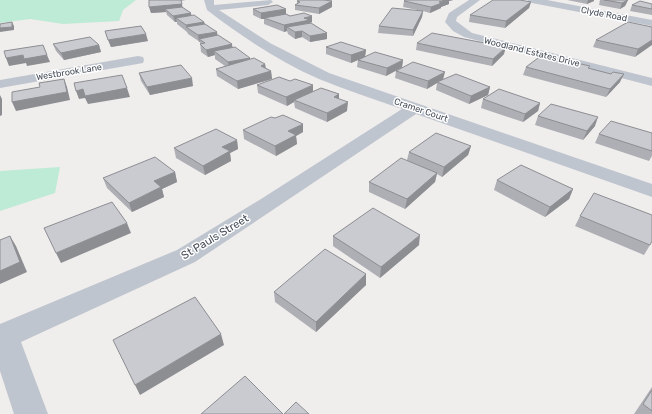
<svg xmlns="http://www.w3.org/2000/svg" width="652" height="414" viewBox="0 0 652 414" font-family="Rubik,sans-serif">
	<rect width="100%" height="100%" fill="#f0eded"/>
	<!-- green -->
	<path fill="#beebd5" d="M0 0H136L123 10 119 21 63 24 30 19 0 23Z
		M60 167 55 193 0 211V171Z"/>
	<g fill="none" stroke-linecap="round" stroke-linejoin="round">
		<!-- minor -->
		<path fill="#bfc5ce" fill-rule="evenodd" d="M204 0H214V5L271 0 273 2 268 5 219 10 270 43 329 73 652 184V197L416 114 195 262 21 342 48 414H14L0 371V324L177 250 261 199 402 109C374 99 346 90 319 79 278 61 241 36 207 10Z
			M469 0H480L457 17 456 21 472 33 652 78V86L464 37 453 31 445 22 449 13Z
			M527 0H547L652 20V26L532 3Z
			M138 56 143 57 144 60 143 63 0 88V80Z"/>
	</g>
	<!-- wall -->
	<path fill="#aeafb4" d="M149 0H186L181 1 182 7 191 13V15L204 22 205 24 232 48 250 59 265 64 266 68 271 71 272 79 238 89 217 76 216 69 225 66 215 59V55L208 57 201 52 200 42 188 34 187 32 177 24V22H175L167 15 166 12 151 13Z
		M327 0 332 1V7L319 14 295 10V5L297 4V1Z
		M406 0H453L449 1V4L441 7V8L430 13 423 11 422 17 413 36 378 33 379 26 422 11 403 7 404 1Z
		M567 0H594V1L587 4Z
		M600 0H628L625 6 620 9 599 5Z
		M531 2 529 8 505 28 469 22 470 15Z
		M652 4V15L630 11 632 5Z
		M253 9H286V14L290 16 312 22 310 23 327 33V39L310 42 302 37 295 39 288 34 287 31 284 32 264 24V19H261L253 15Z
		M652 27 635 57 593 47 596 40Z
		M105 31 148 41 111 47Z
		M417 43 504 54 492 66 416 50Z
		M53 44 99 45 101 52 64 60 56 51Z
		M326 47 366 50 365 56 403 60 402 67 443 80 490 87 488 95 469 104 436 90 437 83 427 89 395 78 396 71 386 76 357 67 358 60 351 63 326 54Z
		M551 57 550 60 589 69 620 82 606 97 523 75 526 67Z
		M139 73 193 86 150 95 141 81Z
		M257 85 313 91 339 94V99L347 111 327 122 295 108 294 102 287 106 258 93Z
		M483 99 540 103 538 111 523 122 481 108Z
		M538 116 595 126 583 140 535 125Z
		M243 130 303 132 296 136 297 144 276 156 244 139Z
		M652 133V156L649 161 595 143 599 134Z
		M237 140 238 149 230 153 231 161 205 175 176 158 174 148Z
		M471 146 468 155 442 177 437 174 435 182 405 209 369 192V182L407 160 409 152Z
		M175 172 177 182 162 189 164 197 132 212 107 188 103 178Z
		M497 180 573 189 569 199 545 217 494 190Z
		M580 216 650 245 644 255 575 226Z
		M333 236 419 245 380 278 333 246Z
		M366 274V285L316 332 275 302 274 292Z
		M652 387V414H634Z"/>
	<!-- shaded-wall -->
	<path fill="#8d8e92" d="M445 0H453L449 1V4L441 7V8L430 13 431 7Z
		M588 0H594V1L587 4Z
		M628 0 625 6 620 9 622 3Z
		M332 1V7L319 14V8Z
		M531 2 529 8 505 28 506 21Z
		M182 4 183 10 165 9 166 12 151 13 149 7Z
		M286 9V15L264 18V19H261V13Z
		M423 11 422 17 413 36V30Z
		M191 13 192 20 176 18 177 22H175L173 16Z
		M312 16V22L310 23V26L287 27V31L284 32V25L304 18Z
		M12 22 14 26V30L0 32V28Z
		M204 22 206 28 187 27 186 25Z
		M302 31V37L295 39V32Z
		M217 32 218 38 199 39 200 42H199L198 35Z
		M327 33V39L310 42V36Z
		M146 34 148 41 111 47 108 40Z
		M652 40V45L635 57 638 49Z
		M232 44 233 51H214L215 55 208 57 206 50Z
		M99 45 101 52 64 60 61 53Z
		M506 47 504 54 492 66 493 59Z
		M366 50 365 57 351 63V55Z
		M23 55H47L50 62 27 66 26 63 9 66 6 58Z
		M250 58V65L229 70 228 62Z
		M403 60 402 67 386 76 387 68Z
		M265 64 266 72 261 66Z
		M271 71 272 79 238 89 237 81Z
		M445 72 443 80 437 82V83L427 89 428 81Z
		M624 74 620 82 606 97 610 89Z
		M192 78 193 86 150 95 147 87Z
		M64 79 67 87 70 100 16 111 12 102Z
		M313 85V93L294 100V102L287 106 286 97Z
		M490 87 488 95 469 104 471 96Z
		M127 88 130 97 88 104 85 98 79 99 76 91 83 89Z
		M339 94V103L334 97Z
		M0 95 2 99V115L0 116Z
		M348 102 347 111 327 122V113Z
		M540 103 538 111 523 122 525 114Z
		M598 117 595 126 583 140 587 131Z
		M303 124V132L296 136 297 144 276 156 275 146 288 131Z
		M237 140 238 149 230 153 231 161 205 175 203 166 222 147Z
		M471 146 468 155 442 177 444 167Z
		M175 172 177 182 162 189 164 197 132 212 129 203 154 181Z
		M437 173 435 182 405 209 407 199Z
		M573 189 569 199 545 217 550 207Z
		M127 223 131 233 61 263 56 253Z
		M420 235 419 245 380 278 381 267Z
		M10 236 16 246 27 272 0 284V271Z
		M366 274V285L316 332V322Z
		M221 334 224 345 140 395 135 385Z"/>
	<!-- building -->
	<path fill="#cacbd1" stroke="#8d8e92" d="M149 0H181L182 4 149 7Z
		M299 0H324L332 1 319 8 295 5 300 2 297 1Z
		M406 0H445L439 2 442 3 431 7 404 1Z
		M493 0H520L531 2 506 21 470 15Z
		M604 0H628L622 3Z
		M640 1 652 4V9L632 5Z
		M277 5 286 9 261 13 253 9Z
		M182 7 191 13 173 16 165 9Z
		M392 8 423 11 413 30 379 26Z
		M304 13 312 16 304 18 310 20 284 25 264 18 286 14 290 16Z
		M194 15 204 22 186 25 176 18Z
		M12 22V27L0 28V24Z
		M628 22 652 27V40L638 49 596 40Z
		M311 23 327 33 310 36 302 31 295 32 287 27Z
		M205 24 217 32 198 35 186 27Z
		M141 26 146 34 108 40 105 31Z
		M432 33 506 47 493 59 417 43Z
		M218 35 232 44 206 50 200 44 205 43 199 39Z
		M90 37 99 45 61 53 53 44Z
		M341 42 366 50 351 55 326 47Z
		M43 45 47 55 24 59 23 55 6 58 4 51Z
		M235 47 250 58 228 62 214 51Z
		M375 52 403 60 387 68 358 60Z
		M542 55 551 57 548 59 569 64 572 62 590 66 588 68 611 74 613 72 624 74 610 89 526 67Z
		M254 58 265 64 261 66 271 71 237 81 216 69Z
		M413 62 445 72 428 81 396 71Z
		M181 65 192 78 147 87 139 73Z
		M456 74 490 87 471 96 437 82Z
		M122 75 127 88 85 96 83 89 76 91 74 83Z
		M279 77 290 81 295 79 313 85 286 97 257 85Z
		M64 79 67 92 12 102V92L40 87 39 83Z
		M321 88 339 94 334 97 348 102 327 113 294 100Z
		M499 89 540 103 525 114 483 99Z
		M551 104 598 117 587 131 538 116Z
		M283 115 303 124 288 131 296 135 275 146 243 130 271 117 275 118Z
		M611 121 652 133V151L599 134Z
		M216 129 237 140 222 147 230 151 203 166 174 148Z
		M436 133 471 146 444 167 409 152Z
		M155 157 175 172 154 181 161 187 129 203 103 178Z
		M401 158 437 173 407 199 369 182Z
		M521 165 573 189 550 207 497 180Z
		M594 193 652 215V241L650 245 580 216Z
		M112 202 127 223 56 253 44 228Z
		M373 208 420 235 381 267 333 236Z
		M10 236 20 262 0 271V240Z
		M325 249 366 274 316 322 274 292Z
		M195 297 221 334 135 385 113 340Z
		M245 376 283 414H201Z
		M652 390V411L643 404Z
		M296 402 309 414H284Z"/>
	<g text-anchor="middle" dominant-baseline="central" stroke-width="3" stroke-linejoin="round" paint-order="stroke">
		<!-- far-street labels -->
		<g font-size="9" fill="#474e59" stroke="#fff">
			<text transform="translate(604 14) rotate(11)">Clyde Road</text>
			<text transform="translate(532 52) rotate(14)">Woodland Estates Drive</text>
			<text transform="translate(69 72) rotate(-9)">Westbrook Lane</text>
			<text transform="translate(421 110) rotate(19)">Cramer Court</text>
		</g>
		<!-- street labels -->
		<g font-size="11" fill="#474e59" stroke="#fff">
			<text transform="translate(215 237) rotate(-31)">St Pauls Street</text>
		</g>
	</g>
</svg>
